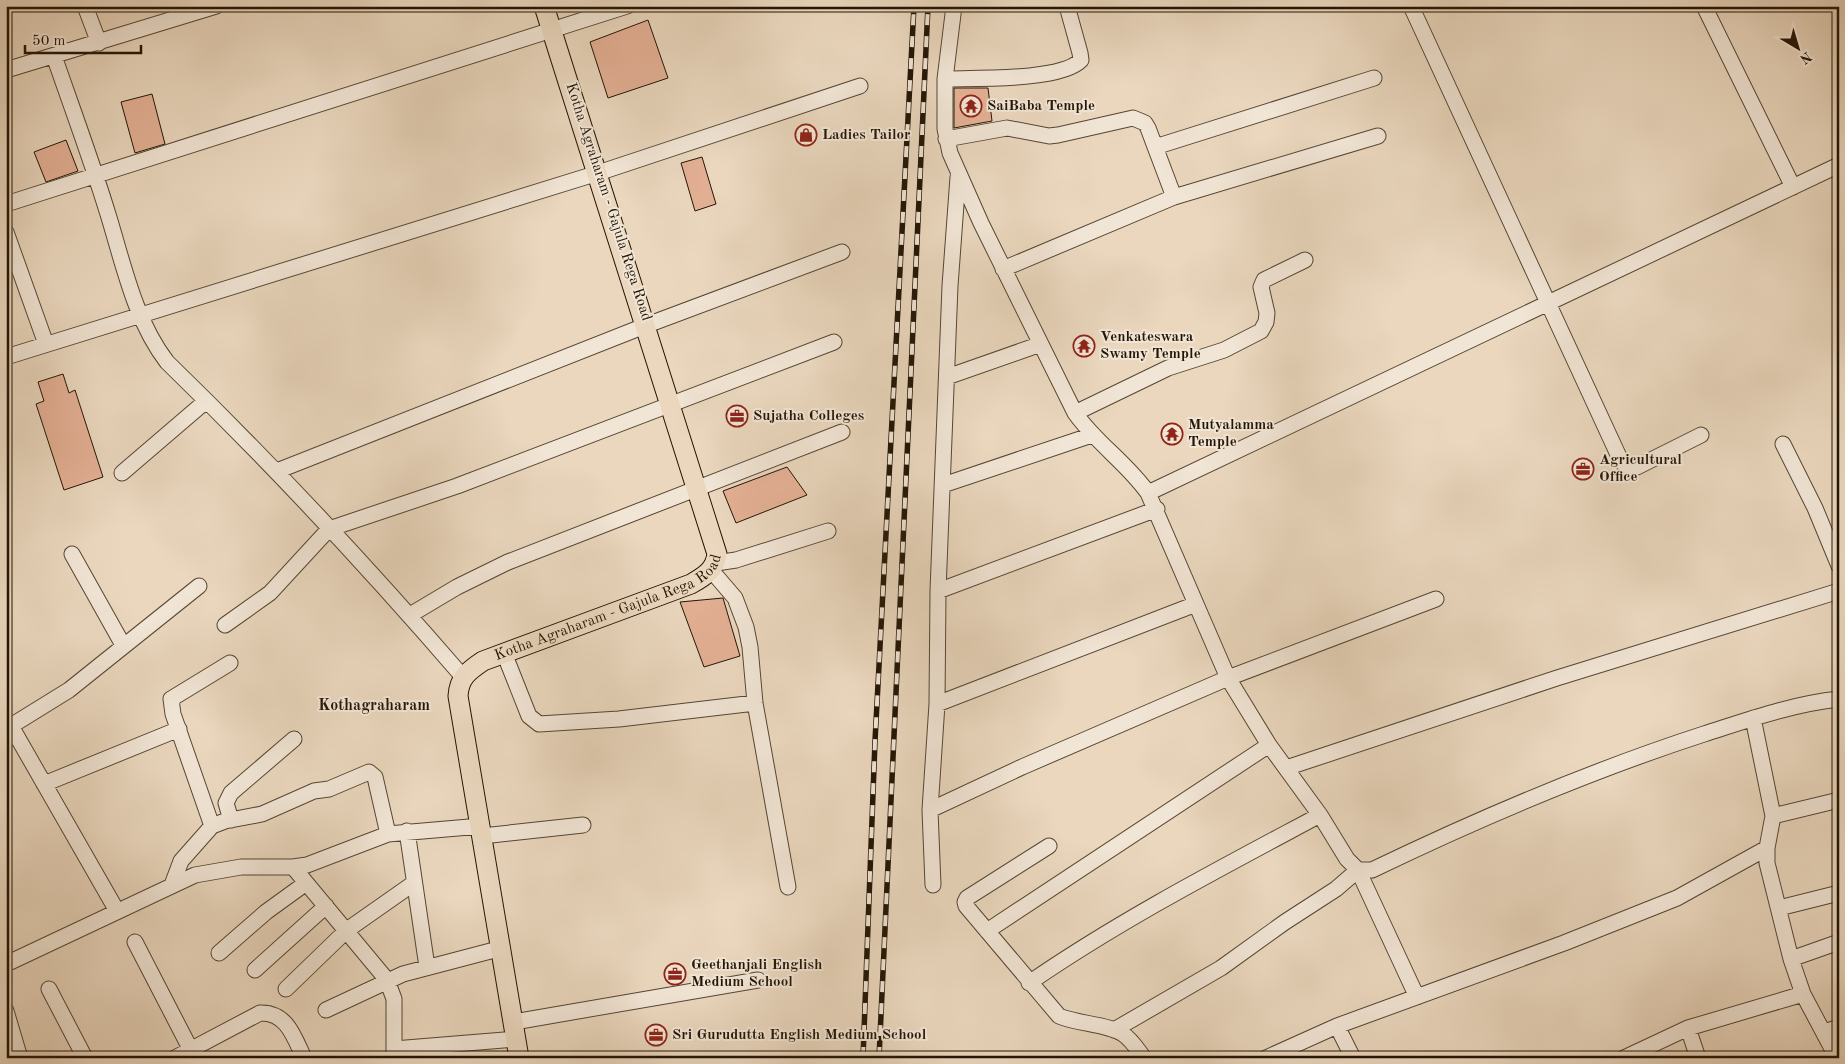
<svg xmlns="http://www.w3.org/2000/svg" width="1845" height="1064" viewBox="0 0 1845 1064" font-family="'Old Standard TT',serif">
	<rect width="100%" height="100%" fill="#ead7be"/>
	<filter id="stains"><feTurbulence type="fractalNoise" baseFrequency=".004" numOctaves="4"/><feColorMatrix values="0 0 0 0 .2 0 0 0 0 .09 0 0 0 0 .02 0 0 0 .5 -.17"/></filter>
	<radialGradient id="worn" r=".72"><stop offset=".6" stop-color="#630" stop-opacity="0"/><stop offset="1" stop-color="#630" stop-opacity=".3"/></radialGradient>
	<!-- building -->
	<path fill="#e4b095" stroke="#231504" d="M648 20 668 78 608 98 590 42Z
		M954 88H988L992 121 954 128Z
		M152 94 165 144 135 153 121 102Z
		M66 140 78 171 46 182 34 152Z
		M702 157 716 204 695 211 681 163Z
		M63 374 69 393 75 390 103 477 64 490 36 404 44 401 38 382Z
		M787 467 807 495 736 523 723 491Z
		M723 598 740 656 704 667 680 602Z"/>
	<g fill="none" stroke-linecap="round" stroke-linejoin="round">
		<!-- minor casing -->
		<g stroke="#554632" stroke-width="17">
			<path id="minor" d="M85 6 99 43
				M954 6 945 79V129L950 153 981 223 1075 413C1096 443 1127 463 1148 493L1228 678 1269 745 1320 815 1347 859 1358 870H1372C1480 818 1590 771 1704 734 1748 720 1792 704 1839 699
				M1411 6 1621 461 1626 466 1637 467 1701 435
				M1704 6 1793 187
				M54 56C72 108 91 159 107 211 123 262 134 319 167 362 270 462 369 568 463 677
				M6 70 216 6
				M945 79C974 78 1062 81 1081 60L1080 53 1067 6
				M946 139 1007 128 1049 136 1058 135 1133 118 1145 123 1148 128 1174 197
				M1155 147 1374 78
				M6 204 627 6
				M6 232 46 344
				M1003 269 1174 197 1378 136
				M6 357 598 173 860 86
				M947 377 1041 344
				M1075 413 1168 368 1224 350 1261 331 1266 322 1267 313 1261 287 1264 280 1305 260
				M1783 444 1815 508 1839 566
				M277 471 647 325 842 252
				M122 473 206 401
				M943 485 1092 435
				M1148 493 1839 165
				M72 554 123 645
				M716 563 736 560 828 531
				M711 570 735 598 746 627 750 647 755 703 788 887
				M938 591 1157 509
				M410 615 457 587 508 562 842 432
				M225 625 270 593 329 529 457 486 834 342
				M504 653 529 716 539 724 619 719 755 703
				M937 704 1196 604
				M1753 718 1773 816 1767 848V863L1791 959 1803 994 1837 1058
				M11 726 117 911
				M6 729 69 690 199 586
				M1286 768 1557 678 1839 591
				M44 784 179 729
				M930 810 1022 767 1228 678 1436 599
				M1773 816 1839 800
				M231 820 226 803 231 793 294 739
				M212 826 173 714 171 699 230 663
				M407 831 427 967
				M482 836 583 825
				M1049 846 967 898 965 902 966 906 1059 1016C1078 1024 1107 1024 1123 1034 1132 1040 1137 1049 1144 1058
				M293 867 387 980 394 999V1058
				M172 885 181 861 212 826 225 821 262 814 314 791 329 789 369 772 375 777 388 834
				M933 885 930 810 937 704 938 591 950 286 958 177
				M1779 908 1839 893
				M987 931 1269 745
				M135 942 195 1058
				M219 953 266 912 306 883
				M1791 959 1839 942
				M6 964 195 875 241 867H293L307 865 388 834 481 826
				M255 970 326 906
				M1029 983C1122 919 1221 868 1320 815
				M49 989 85 1058
				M286 989 347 930 414 883
				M326 1010 403 974 502 948
				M6 1011 20 1058
				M514 1022 758 980
				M1337 1026 1353 1058
				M1688 1028 1698 1058
				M1114 1030 1221 968 1285 922 1336 889 1358 870 1417 997
				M1824 1032 1839 1027
				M394 1049 517 1039
				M175 1058 260 1013C287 1012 294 1037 304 1058
				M1266 1058 1337 1026 1564 943 1677 898 1767 848
				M1624 1058 1688 1028 1803 994"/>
		</g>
		<!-- major casing -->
		<g stroke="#231504" stroke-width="21">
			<g id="major">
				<path id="s1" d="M519 1058 458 696C459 678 468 671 483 661L691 584C705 576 715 570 717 554L544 6"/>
			</g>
		</g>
		<!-- minor -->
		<use href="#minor" stroke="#f1e5d5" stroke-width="15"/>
		<!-- major -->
		<use href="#major" stroke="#ead7be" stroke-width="19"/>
		<!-- rail casing -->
		<g stroke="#231504" stroke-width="5.5">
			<path id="rail" d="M863 1058 875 741 914 6
				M879 1058 928 6"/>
		</g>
		<!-- rail -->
		<use href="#rail" stroke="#f1e5d5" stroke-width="4" stroke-dasharray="11" stroke-linecap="butt"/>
	</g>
	<!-- icons -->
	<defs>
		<g id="temple-ring" transform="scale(1.125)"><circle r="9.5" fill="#f1e5d5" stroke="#8f2418" stroke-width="1.5"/><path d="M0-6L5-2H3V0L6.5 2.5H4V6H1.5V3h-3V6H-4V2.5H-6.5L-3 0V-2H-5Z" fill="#8f2418"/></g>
		<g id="shop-ring" transform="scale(1.125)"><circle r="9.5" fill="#f1e5d5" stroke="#8f2418" stroke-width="1.5"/><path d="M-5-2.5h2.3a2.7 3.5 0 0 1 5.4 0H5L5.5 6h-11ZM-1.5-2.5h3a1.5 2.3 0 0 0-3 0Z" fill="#8f2418"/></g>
		<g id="office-ring" transform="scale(1.125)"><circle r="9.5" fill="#f1e5d5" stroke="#8f2418" stroke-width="1.5"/><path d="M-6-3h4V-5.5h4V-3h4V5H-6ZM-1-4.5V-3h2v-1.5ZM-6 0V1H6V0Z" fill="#8f2418"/></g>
	</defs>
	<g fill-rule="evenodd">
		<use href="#temple-ring" x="971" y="106"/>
		<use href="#shop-ring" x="806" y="135"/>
		<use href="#temple-ring" x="1084" y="346"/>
		<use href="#office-ring" x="737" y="416"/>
		<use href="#temple-ring" x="1172" y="434"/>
		<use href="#office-ring" x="1583" y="469"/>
		<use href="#office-ring" x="675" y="974"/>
		<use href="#office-ring" x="656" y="1035"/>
	</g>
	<g text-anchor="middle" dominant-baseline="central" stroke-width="4" stroke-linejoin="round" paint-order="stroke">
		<!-- poi labels -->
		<g font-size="15" font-weight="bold" fill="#231504" stroke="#f1e5d5" text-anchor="start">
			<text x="987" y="106">SaiBaba Temple</text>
			<text x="822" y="135">Ladies Tailor</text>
			<text x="1100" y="337">Venkateswara<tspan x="1100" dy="17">Swamy Temple</tspan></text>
			<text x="753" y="416">Sujatha Colleges</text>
			<text x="1188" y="425">Mutyalamma<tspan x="1188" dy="17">Temple</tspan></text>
			<text x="1599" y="460">Agricultural<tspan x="1599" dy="17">Office</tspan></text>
			<text x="691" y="965">Geethanjali English<tspan x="691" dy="17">Medium School</tspan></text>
			<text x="672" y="1035">Sri Gurudutta English Medium School</text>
		</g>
		<!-- street labels -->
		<g font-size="15" fill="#231504" stroke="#f1e5d5">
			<text transform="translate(608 202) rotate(72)">Kotha Agraharam - Gajula Rega Road</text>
			<text stroke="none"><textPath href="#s1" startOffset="550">Kotha Agraharam - Gajula Rega Road</textPath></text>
		</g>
		<!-- neighbourhood labels -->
		<g font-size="16" font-weight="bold" fill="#231504" stroke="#f1e5d5">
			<text x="374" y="706">Kothagraharam</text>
		</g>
	</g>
	<!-- margin -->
	<rect width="1845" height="1064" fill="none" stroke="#ead7be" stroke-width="25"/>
	<rect x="8" y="8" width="1830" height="1049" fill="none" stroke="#231504" stroke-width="2.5"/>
	<rect x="12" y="12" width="1820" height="1039" fill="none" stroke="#231504"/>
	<!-- north arrow -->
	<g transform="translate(1798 48) rotate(142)" stroke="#f1e5d5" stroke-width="4" paint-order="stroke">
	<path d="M0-4L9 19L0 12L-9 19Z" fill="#231504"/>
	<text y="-8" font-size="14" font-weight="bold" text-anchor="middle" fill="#231504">N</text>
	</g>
	<!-- scale -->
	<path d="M25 45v8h116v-8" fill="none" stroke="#231504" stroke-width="2.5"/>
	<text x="32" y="45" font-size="15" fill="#231504" stroke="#f1e5d5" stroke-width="4" paint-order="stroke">50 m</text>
	<rect width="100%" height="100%" filter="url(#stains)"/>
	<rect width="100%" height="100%" fill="url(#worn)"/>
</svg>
